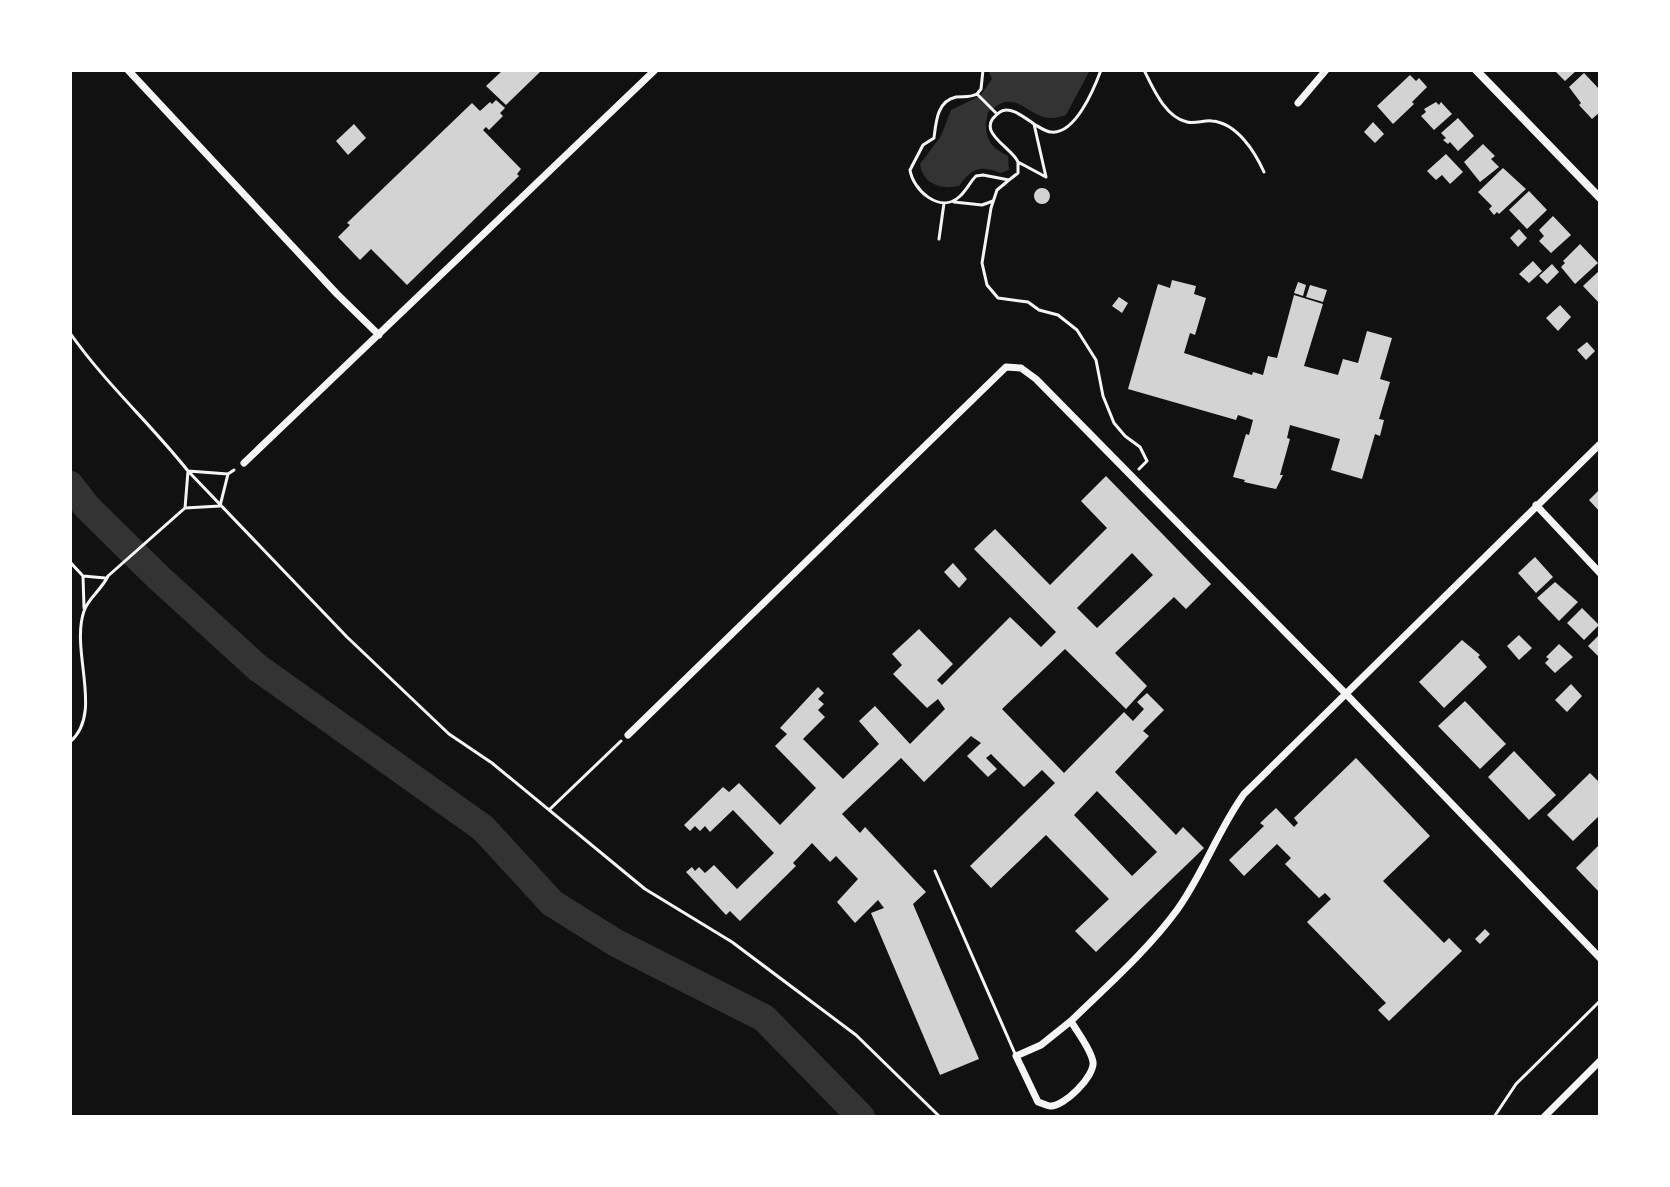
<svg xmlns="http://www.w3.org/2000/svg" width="1670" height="1187" viewBox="0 0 1670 1187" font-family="Helvetica,sans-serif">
	<rect width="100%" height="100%" fill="#111"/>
	<!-- water -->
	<path fill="#333" d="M988 70H1090L1066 115C1035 127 1028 99 1005 102 1000 103 993 109 988 112 983 134 987 146 1008 156L1009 170 1001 173C980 165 972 168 959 186 941 190 923 184 920 164L941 136 951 110 980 96 992 79Z"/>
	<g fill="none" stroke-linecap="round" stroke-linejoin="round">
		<!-- river -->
		<path stroke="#333" stroke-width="28" d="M70 485 87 507 158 577 258 668 483 828 552 903 616 943 764 1018 861 1117"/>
	</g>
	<!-- building -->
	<path fill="#d3d3d3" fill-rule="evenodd" d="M503 70H542L506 105 486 86Z
		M1554 70H1577L1565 81Z
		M1584 73 1600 90V112L1592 119 1579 105 1581 103 1569 87Z
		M1410 75 1416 81 1419 78 1427 87 1412 102 1414 104 1393 124 1377 106Z
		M496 100 505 108 500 113 503 116 489 130 486 127 483 130 521 169 517 174 519 176 407 285 371 249 360 260 338 237 350 225 347 223 472 103 480 111 490 102 492 104Z
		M1436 102 1439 105 1441 102 1452 114 1434 130 1421 116 1426 112 1424 109Z
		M1458 118 1474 136 1458 151 1450 142 1448 144 1443 140 1446 138 1441 133Z
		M1373 122 1384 134 1375 143 1364 132Z
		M354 124 366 138 348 155 336 141Z
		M1483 144 1495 156 1491 159 1499 167 1480 182 1464 162Z
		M1446 154 1463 172 1450 184 1442 175 1436 180 1427 171Z
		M1503 168 1526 189 1499 214 1497 212 1494 215 1489 209 1492 206 1478 192Z
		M1034 196a8 8 0 1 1 16 0a8 8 0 1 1-16 0Z
		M1529 191 1547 210 1527 229 1509 210Z
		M1553 216 1571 235 1551 253 1539 241 1544 236 1539 230Z
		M1519 229 1527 238 1518 247 1510 238Z
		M1580 244 1598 263 1575 284 1561 267 1565 263 1563 261Z
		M1533 261 1542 271 1529 283 1519 274Z
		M1552 264 1559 272 1547 284 1539 276Z
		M1600 270V304L1583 286Z
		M1172 280 1196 286 1194 294 1206 298 1195 335 1190 333 1184 353 1252 375 1253 372 1263 375 1268 356 1277 358 1294 295 1323 304 1304 366 1338 375 1343 359 1358 363 1367 331 1392 338 1380 379 1390 382 1379 419 1384 420 1380 436 1375 434 1362 479 1331 470 1340 439 1290 425 1287 438 1290 439 1280 475H1283L1276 489 1244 482 1245 480 1233 477 1246 434 1249 435 1253 420 1238 415 1236 420 1128 389 1158 284 1170 288Z
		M1298 282 1306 285 1303 296 1294 293Z
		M1310 285 1327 290 1323 302 1306 297Z
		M1119 297 1128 303 1122 313 1112 306Z
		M1560 305 1571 317 1558 331 1546 318Z
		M1587 342 1595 351 1586 360 1577 350Z
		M1106 476 1211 584 1186 609 1174 597 1115 653 1147 686 1126 709 1065 649 1002 709 1064 773 1124 712 1133 721 1144 709 1137 702 1147 693 1164 710 1143 731 1149 736 1115 772 1176 835 1183 827 1204 848 1096 952 1075 931 1109 899 1046 835 991 888 970 866 1055 783 1042 770 1024 787 991 754 986 758 997 769 988 777 967 756 981 743 971 736 924 782 901 758 842 814 860 833 865 827 926 892 913 904 979 1059 940 1075 871 913 884 908 878 900 855 923 837 902 858 879 836 856 830 862 812 843 793 863 796 866 740 921 730 911 726 915 686 872 692 867 695 871 699 867 705 873 714 865 737 889 774 853 733 810 710 832 705 826 700 831 695 826 690 831 684 825 723 787 729 792 739 783 780 825 816 788 775 746 787 734 780 728 818 687 824 693 818 699 824 704 818 710 825 717 803 739 843 779 879 744 859 721 875 706 910 744 945 709 938 699 927 708 893 674 902 665 892 654 919 629 953 664 937 680 942 685 1010 617 1041 647 1056 632 974 549 995 529 1050 585 1107 528 1081 501ZM1132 553 1153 575 1097 628 1077 608ZM1097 791 1157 852 1132 876 1074 815Z
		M1600 489V512L1589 500Z
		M1535 557 1553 577 1536 593 1518 573Z
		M953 563 967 579 959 588 944 572Z
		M1555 582 1578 602 1559 621 1537 598Z
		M1582 608 1599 625 1584 640 1567 623Z
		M1600 634V658L1588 646Z
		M1519 635 1532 648 1519 660 1507 646Z
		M1462 640 1480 655 1478 657 1487 667 1444 708 1419 682Z
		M1559 644 1573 657 1555 673 1545 663 1549 659 1546 657Z
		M1571 684 1582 696 1567 712 1555 700Z
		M1465 701 1506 744 1480 769 1438 726Z
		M1514 751 1556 795 1529 820 1488 777Z
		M1356 758 1430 836 1383 881 1444 943 1449 938 1462 951 1389 1021 1378 1010 1386 1003 1307 922 1331 899 1325 893 1319 898 1285 864 1291 858 1277 844 1244 876 1229 860 1264 826 1260 823 1276 808 1294 827 1298 823 1294 818Z
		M1590 773 1600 783V815L1573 841 1547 815Z
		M1600 844V893L1576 868Z
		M1485 929 1490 934 1480 944 1475 939Z"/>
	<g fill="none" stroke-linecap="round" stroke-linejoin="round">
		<!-- path -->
		<path stroke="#f5f5f5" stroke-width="3" d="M983 70 981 89 977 94C969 98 964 96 956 97 937 101 936 122 934 138L923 145 910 170C913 190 940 214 959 197 966 191 970 182 976 176L983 175 1009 180 1018 173V162L1046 177 1034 124C1039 127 1046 132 1051 132 1075 135 1094 89 1101 70
			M1144 70C1153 88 1165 117 1187 122 1195 124 1204 120 1212 121 1237 123 1255 152 1264 172
			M978 95 997 114
			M1018 162C1012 147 972 131 1000 112 1010 105 1025 118 1034 124
			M1009 180 997 190 991 208 982 263 987 285 998 298 1028 302 1039 310 1058 315 1077 330 1096 360 1103 396 1114 423 1125 436 1140 447 1147 461 1139 469
			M954 202 982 205 993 201
			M939 239 944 203
			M70 333C105 383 150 423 188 471L185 508
			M188 471 347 637 449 734 492 763 645 889 732 942 856 1035 940 1117
			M188 471 228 474
			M220 506 228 474 234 470
			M70 562 83 576 105 578
			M83 576 84 608
			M70 742C104 713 70 652 84 611 87 600 102 589 108 576L185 508 220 506
			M549 810 621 741
			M1494 1117 1516 1084 1600 1001"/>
		<!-- service -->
		<path stroke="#f5f5f5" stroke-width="3" d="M935 871 1016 1056"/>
		<!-- minor -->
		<path stroke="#f5f5f5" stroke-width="7" d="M128 70 337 294 379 335
			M1298 103 1326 70
			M244 463 655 70
			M1536 505 1600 573
			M628 735 1006 367 1021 368 1036 379 1347 695 1600 958
			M1071 1021 1041 1045 1016 1056 1038 1102C1039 1102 1048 1106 1050 1106 1064 1107 1095 1076 1093 1062 1091 1049 1077 1032 1071 1021 1107 986 1147 951 1177 910 1203 874 1218 830 1244 794L1600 444
			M1544 1117 1600 1061"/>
		<!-- tertiary -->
		<path stroke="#f5f5f5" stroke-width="8" d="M1476 70 1600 198"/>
	</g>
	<!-- border -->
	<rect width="1670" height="1187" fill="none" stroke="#ffffff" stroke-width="144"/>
</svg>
